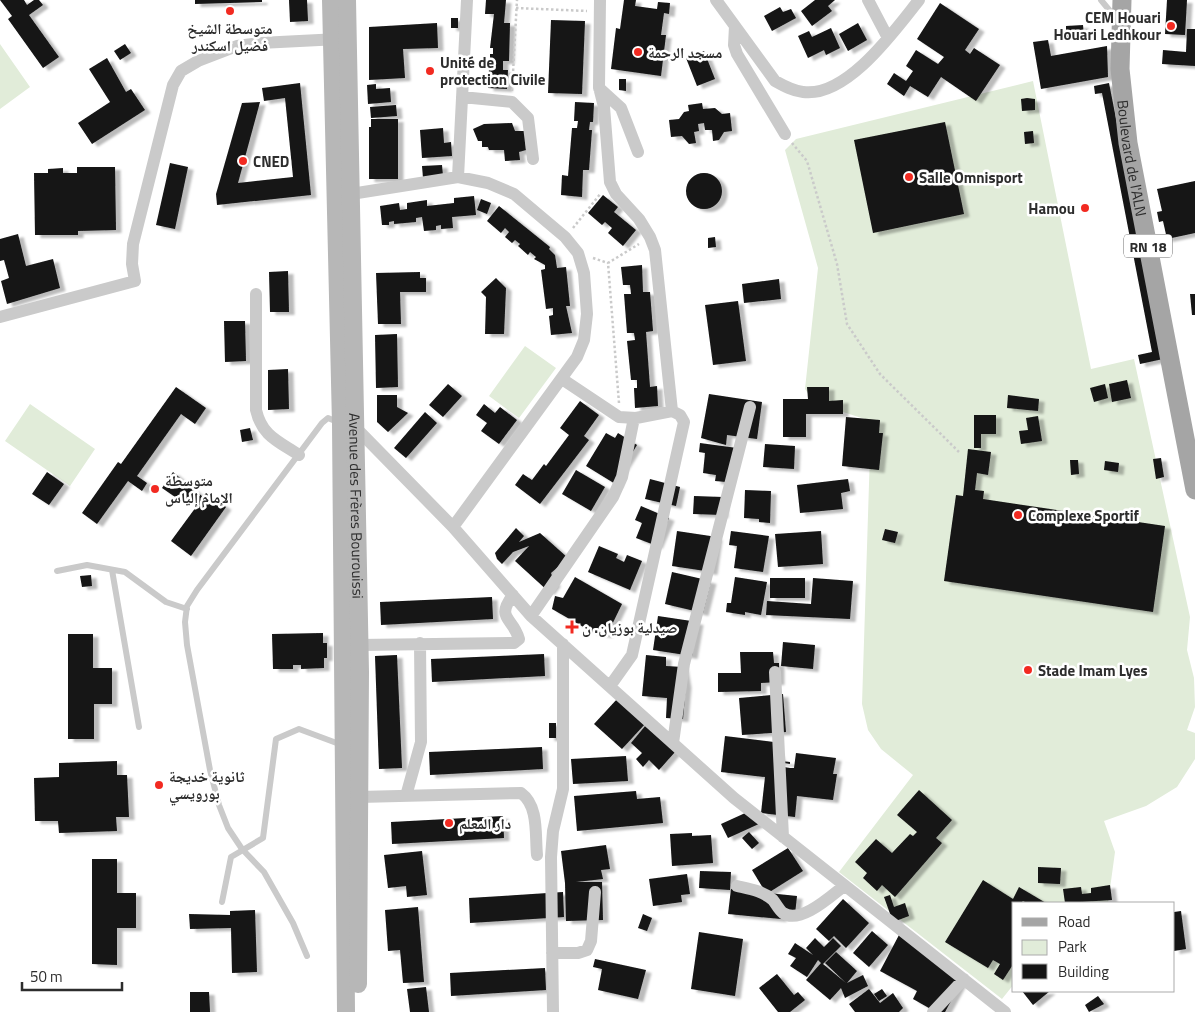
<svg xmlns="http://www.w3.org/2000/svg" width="1195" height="1012" viewBox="0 0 1195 1012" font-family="'Titillium Web','Noto Naskh Arabic',sans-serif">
	<defs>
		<filter id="shadow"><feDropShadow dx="5.5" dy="3" stdDeviation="1" flood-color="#0004"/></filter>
	</defs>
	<rect width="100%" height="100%" fill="#fff"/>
	<!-- green -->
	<path fill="#e1ecd9" d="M0 44 30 87 0 109Z
		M1033 81 1091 369 1134 359 1190 617 1187 650 1194 678 1195 707 1187 730 1195 733V759L1177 787 1146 806 1104 821 1115 852 1108 903H1014V984L1002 999 839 872 913 775 881 749 868 730 862 704 871 421 815 403 805 389 818 268 785 150 796 139Z
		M525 346 556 368 519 418 489 396Z
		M30 404 95 449 70 486 5 441Z"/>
	<!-- building -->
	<path fill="#141414" filter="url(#shadow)" d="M0 0H24L27 5 34 0H39L43 5 29 15 59 57 43 68 8 19 12 16Z
		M195 0H262V2L195 4Z
		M289 0H307L308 21 290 22Z
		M486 0H506L504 23H510L509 61H503V70H508L507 89 488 88 489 69H493V61L490 60V54H493V48H490L494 14H485Z
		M624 0H636L635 6 657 9 658 2 670 3 669 14 664 13 661 35H666L661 76 611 69 616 28 620 29Z
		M815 0H835L828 6 832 11 812 26 801 11Z
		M1167 0H1187L1185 35 1165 34Z
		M940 3 979 29 965 50 970 54 974 48 1000 65 976 101 941 77 928 97 910 86 904 96 887 84 894 73 906 81 913 71 906 66 916 50 938 64 944 57 917 39Z
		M780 7 783 12 791 9 796 18 772 31 764 16Z
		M451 18H458V28H451Z
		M551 20 585 21 582 94 548 93Z
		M437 23 438 48 403 49 405 78 369 80V27Z
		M858 23 867 40 848 51 839 34Z
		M1083 25 1084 36 1066 37V26Z
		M831 28 840 48 826 55 824 50 808 58 798 36 809 31 812 37Z
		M1187 29H1195V66L1162 64 1163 50 1186 52Z
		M1048 40 1051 56 1107 46 1108 77 1041 89 1033 42Z
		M125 44 131 53 120 60 114 51Z
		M699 51 700 53 704 51 715 79 697 86 686 58Z
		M107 58 126 92 131 89 145 110 92 144 78 123 110 102 89 69Z
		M619 79H626V91L619 90Z
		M300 83 311 195 217 205 216 194 242 103 260 102 238 183 293 177 285 98 264 101 262 88Z
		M1109 83 1163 359 1140 364 1138 355 1152 352 1102 93 1095 94 1094 86Z
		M376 84V89L390 88 391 102 368 104 367 85Z
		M1027 98 1035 99V110L1022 111 1021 99Z
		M575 102 594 103 593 122H590L589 130H592L589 170H583L582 197 561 195 562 175 568 176 572 128H577L578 121H574Z
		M702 103 703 109 715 108 722 114 730 113 732 131 724 132 719 140 713 141 712 130H705L704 123 698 124 699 131 694 132 696 143 689 144 682 136 671 137 669 120 679 119 684 112 689 111 688 105Z
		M396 105 397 116 371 118 370 107Z
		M371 119H398V179H369V127H371Z
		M945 122 964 214 873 233 854 140Z
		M512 123 515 131H525L526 150 519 152 520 160 505 161 504 150H489L488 147H482V141H478L473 129 484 124Z
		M443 128 444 143 451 142 452 156 422 158 420 130Z
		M1033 131 1034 143 1025 144 1024 132Z
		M170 163 188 167 175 229 156 225Z
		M442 165 443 176 423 178 422 166Z
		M77 167H115L116 230 78 231V235H35L34 173H48V169L63 168V173H77Z
		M686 191a18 18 0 1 1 36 0a18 18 0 1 1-36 0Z
		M1195 181V233L1167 239 1163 221 1159 222 1157 212 1162 211 1157 189Z
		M603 195 618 207 614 212 636 230 623 246 608 233 612 228 605 222 602 225 588 213Z
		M474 196 476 215 452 217 453 228 441 229V225L436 226V230L424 231 422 217 416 218V222L394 224V221L389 222V225H382L380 206 399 203 400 210 407 209V203L427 200V206L454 203V198Z
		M481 199 491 203 487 214 477 210Z
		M499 206 550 247 549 249 555 255 557 268 566 267 570 306H566L572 333 551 335 549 316 553 315V308L546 309 541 270 545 269V265L534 259 536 257 530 252 528 255 518 246 520 244 515 240 512 243 505 237 509 232 505 228 501 233 487 221Z
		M18 234 26 266 53 259 60 288 7 304 1 281 9 278 4 260 0 261V239Z
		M715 237 716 247 708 248V238Z
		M642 265 643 292H650L653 331 646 332 650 387 657 386 658 406 635 408 634 388H637V380H631L627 341 635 340 634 333H627L624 294H631L630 285H623L621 267Z
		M288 271 289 312H270L269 272Z
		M420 272V278H426V292H400L401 324H378L376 273Z
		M496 278 506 288 504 334H485L486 297 481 292Z
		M779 279 781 299 744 303 742 284Z
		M1190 294H1195V315H1192Z
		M738 301 746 361 713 365 705 305Z
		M224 321H245L246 361 225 362Z
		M397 334 398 387 376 388 375 335Z
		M288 369 289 409 268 410V370Z
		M1127 380 1131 398 1112 402 1109 384Z
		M448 384 462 396 443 417 429 405Z
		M1105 384 1108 398 1094 402 1090 388Z
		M176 387 206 408 195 424 181 414 137 476 147 483 142 491 128 481 97 524 82 513 118 462 121 464Z
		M807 387H829V401L843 400V414H806V437H783V399H808Z
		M709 394 762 402 757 439 727 435 726 445 701 438Z
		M377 395H397V407L408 413 388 432 377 422Z
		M1008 395 1039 399 1038 411 1007 408Z
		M580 401 599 415 584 436 589 440 540 504 515 485 523 474 532 480 544 464 546 466 569 435 560 428Z
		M484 404 495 413 500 407 517 420 499 444 481 431 487 423 476 415Z
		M425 412 437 423 406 458 394 448Z
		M974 415H996V434H981V448H974Z
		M1038 416 1042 441 1021 444 1019 431 1028 430 1026 418Z
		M846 417 880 420 879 433H883L879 470 842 466Z
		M250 428 253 440 242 442 240 430Z
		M606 433 615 438 618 433 637 445 621 471 617 485 586 466Z
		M700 443 737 448 726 482 715 481 716 475 703 473 705 453 699 452Z
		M765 444 795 446 794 469 763 467Z
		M968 449 991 452 988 475 977 473 975 490 984 491 983 499 1165 526 1153 612 944 581 956 495 963 496Z
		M1161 458 1164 477 1156 479 1153 459Z
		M1070 460H1078L1079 474 1071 475Z
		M1105 461 1119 463 1118 472 1104 470Z
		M576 470 605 487 591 511 562 494Z
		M47 472 64 484 49 505 32 494Z
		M173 472 203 497 206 493 226 507 191 556 171 541 196 507 181 496 178 499 162 488Z
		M650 479 680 487 676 506 645 499Z
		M848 479 850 491 841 493 843 509 800 513 797 485Z
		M745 490 771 491 770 523 759 522V519L744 518Z
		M694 496 723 497V515L693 514Z
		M641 506 669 518 657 546 636 538 642 523 635 520Z
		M516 528 524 536 519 542 540 533 568 558 551 573 555 584 549 592 515 561 529 546 513 552 502 564 497 559 495 553Z
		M885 529 898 532 895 543 882 540Z
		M677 531 717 537 712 572 672 566Z
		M731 531 769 536 763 572 734 568 737 546 729 545Z
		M821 531 823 564 778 567 775 534Z
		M599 546 618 554 616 558 624 562 627 555 642 561 630 590 588 572Z
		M672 572 711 581 703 613 665 604Z
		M91 575 92 586 82 587 80 576Z
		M575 577 622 604 607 635 594 633 552 609 555 596 563 598Z
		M735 577 767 582 761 615 745 612V615L726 612 727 603H731Z
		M770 578H805V598H770Z
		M813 578 853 581 850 619 766 615 767 601 811 604Z
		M492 597 493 619 381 625 380 602Z
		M658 616 698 622 692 656 653 650Z
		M323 633V643H327V658H324V668L301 669V665H293V669H273L272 634Z
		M68 634H93V668H112V704H94V739H68Z
		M783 642 815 645 813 669 781 666Z
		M740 652H773L774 663H779V682L761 683V691L718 692V673H741Z
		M544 654 545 676 432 682 431 659Z
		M397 655 402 768 379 769 375 656Z
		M646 655 666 657V666L683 667 686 685 683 719 666 718 667 698 642 696Z
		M783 694 786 732 742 735 739 698Z
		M618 698 645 724 622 749 594 724Z
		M549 723H556V738H549Z
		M646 725 675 752 659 770 649 760 643 767 636 759 642 753 631 743Z
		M725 736 774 742 781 761 790 762V764L778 762V766L790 768H794L796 753 836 758 833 774H837L833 800 797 796 795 817 761 813 765 777 721 772Z
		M542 747 543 769 430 775 429 752Z
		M626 756 628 781 573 784 571 759Z
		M117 761V775H127L129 817H116L117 831 59 833 58 821H35L34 778 59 777V763Z
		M919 790 952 820 936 838 942 843 895 897 882 885 877 891 863 878 867 873 855 862 876 839 892 853 910 834 913 836 917 832 897 815Z
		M636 791 637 799 660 797 663 823 577 831 574 796Z
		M754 809 761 823 728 838 721 824Z
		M503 816 504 838 392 844 391 822Z
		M749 832 759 843 752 849 742 838Z
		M692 833V836L711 835 713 863 672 866 670 834Z
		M606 845 610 869 601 870 603 879 576 882H602L603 920 566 921 565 883 561 851Z
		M788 848 803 871 768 893 797 896 795 914 782 912 781 919 728 914 731 889 766 893 752 870Z
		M422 851 427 895 407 897 406 886 388 888 384 855Z
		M92 859H117V893H136V928H117V965L92 964Z
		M1038 867 1061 868 1060 884 1038 883Z
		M700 871 731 872 730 890 699 888Z
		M687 874 690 894 681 895 682 902 653 906 649 879Z
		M983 880 1013 899 1019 887 1046 903H1027L1023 901 1021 903H1014V963L1003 980 994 974 1000 964 993 960 988 968 945 942Z
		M1110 885 1112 900 1065 903 1063 889 1081 887 1082 894 1091 893V888Z
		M563 892 564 917 470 923 469 898Z
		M890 895 894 907 905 903 909 916 893 922 884 897Z
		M843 899 869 923 846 948 834 936 829 941 816 929Z
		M418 907 424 982 403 983 400 950 388 951 385 910Z
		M255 910 257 972 232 973 231 928 190 929 189 914 230 915V911Z
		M1181 911 1186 949 1174 951V912Z
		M643 914 652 918 647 931 638 928Z
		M872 931 888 945 869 967 853 953Z
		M699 932 743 939 735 996 691 989Z
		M899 935 963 979 945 1012H936L913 999 917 991 880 971Z
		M815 938 824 947 833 938 841 946 823 964 846 983 825 963 836 952 857 971 847 983 863 975 868 986 845 998 841 988 830 1000 806 980 821 963 818 960 807 977 790 966 796 958 788 954 795 943 813 955 806 948Z
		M595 959 646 970 638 999 598 990 602 969 593 967Z
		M545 968 546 990 451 996 450 973Z
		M777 974 794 995 798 992 805 1000 790 1012H778L759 988Z
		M426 987 429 1012H410L407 989Z
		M869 989 880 1003 893 993 903 1008 899 1012H855L849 1004Z
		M882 989 887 996 879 1001 874 994Z
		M1022 991H1050L1033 1005Z
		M190 992H209L210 1012H190Z
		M1098 996 1104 1004 1089 1012 1085 1005Z"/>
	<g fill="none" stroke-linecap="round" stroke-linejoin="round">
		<!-- path -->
		<path stroke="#cacaca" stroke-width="2.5" stroke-dasharray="2.5 2.5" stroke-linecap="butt" d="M516 8 587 11
			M512 91 517 0
			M792 143 807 161 837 264 847 324 880 374 959 452
			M573 228 601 193
			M593 258 608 263
			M619 403 608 263 639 244"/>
		<!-- lane -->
		<path stroke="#cacaca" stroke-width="6" d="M1101 0 1110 11 1119 15
			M112 570 139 727
			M57 571 87 565 125 572 166 602 187 609
			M222 902 231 857 263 838 276 739 299 729 342 745
			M307 956 293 923 264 872 242 849 228 828 219 805 210 770 187 645 185 622 187 606 197 590 322 423 328 418 340 423"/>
		<!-- street -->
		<path stroke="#cacaca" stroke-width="12" d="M600 0 599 87 604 107 610 182 616 194 639 219 650 237 655 250 672 411
			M716 0 775 81C784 86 793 91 803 92 847 98 895 30 919 0
			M868 0 888 38
			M735 26 734 45 737 54 785 134
			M599 88 621 108 638 152
			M462 97 512 102 528 118 533 159
			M458 177 467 0
			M351 194 458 177 488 183 514 194 565 237 578 253 584 273 587 314 584 340 577 357 453 527
			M256 294V410C262 436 278 441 299 455
			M0 317 135 281 132 264 133 244 173 85 181 71 198 61 237 46 260 43 339 39
			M562 379 619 417 636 418 672 411 680 415 684 422 632 655 610 686
			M353 425 453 527 531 616 734 798 1005 1012
			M531 616 613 497 622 477 634 418
			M359 645 514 643 519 639C513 617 495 619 513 595
			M775 672 783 837
			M673 743 684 664 750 407
			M406 796 421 742 420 643
			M359 797 521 793C539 806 535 835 537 855
			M737 886C750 889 763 891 773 900 776 904 779 910 783 913 800 925 831 896 844 886
			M552 953H578L587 950 591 941 595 892
			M553 1012 551 857 553 831 563 789V644
			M933 1012 964 979"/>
		<!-- secondary -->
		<g stroke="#b7b7b7" stroke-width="18">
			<path d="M331 0 341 424 346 1012"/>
			<path id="s1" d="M347 0 360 672 358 984"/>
		</g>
		<!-- primary -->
		<path stroke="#a5a5a5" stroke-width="19" id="s2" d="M1122 0 1120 69 1128 143 1195 490"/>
	</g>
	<!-- markers -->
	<g fill="#f22a21" stroke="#fff" stroke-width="2">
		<circle cx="230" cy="11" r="5"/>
		<circle cx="1171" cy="26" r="5"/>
		<circle cx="638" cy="52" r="5"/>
		<circle cx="430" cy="71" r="5"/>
		<circle cx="243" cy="161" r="5"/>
		<circle cx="909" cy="177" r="5"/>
		<circle cx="1085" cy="208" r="5"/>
		<circle cx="155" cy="489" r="5"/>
		<circle cx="1018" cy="515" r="5"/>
		<path d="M569.5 619.5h5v5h5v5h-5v5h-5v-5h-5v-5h5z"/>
		<circle cx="1028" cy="670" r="5"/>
		<circle cx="159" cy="785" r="5"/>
		<circle cx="449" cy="823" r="5"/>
	</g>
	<g text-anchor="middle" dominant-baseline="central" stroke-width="5" stroke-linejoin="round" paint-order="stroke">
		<!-- shield labels -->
		<rect fill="#fff" stroke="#6c6c6c" stroke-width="1" x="1124" y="234.5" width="48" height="23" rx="4"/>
		<g font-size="14" font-weight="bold" fill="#2d2d2d">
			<text x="1148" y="246">RN 18</text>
		</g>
		<!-- poi labels -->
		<g font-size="15" font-weight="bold" fill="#2d2d2d" stroke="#fff" text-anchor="start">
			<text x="1161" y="17" text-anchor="end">CEM Houari<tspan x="1161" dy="17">Houari Ledhkour</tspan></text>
			<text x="230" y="28" text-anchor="middle">متوسطة الشيخ<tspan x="230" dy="17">فضيل اسكندر</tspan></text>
			<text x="648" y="52">مسجد الرحمة</text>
			<text x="440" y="62">Unité de<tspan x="440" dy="17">protection Civile</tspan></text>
			<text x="253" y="161">CNED</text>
			<text x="919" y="177">Salle Omnisport</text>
			<text x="1075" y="208" text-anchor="end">Hamou</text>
			<text x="165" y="480">متوسطة<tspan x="165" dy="17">الإمام إلياس</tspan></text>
			<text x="1028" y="515">Complexe Sportif</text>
			<text x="582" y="627">صيدلية بوزيان. ن</text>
			<text x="1038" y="670">Stade Imam Lyes</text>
			<text x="169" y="776">ثانوية خديجة<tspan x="169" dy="17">بورويسي</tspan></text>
			<text x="459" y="823">دار المعلم</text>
		</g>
		<!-- street labels -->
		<g font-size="15" fill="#2d2d2d" stroke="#fff">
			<text stroke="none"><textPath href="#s2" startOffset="159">Boulevard de l'ALN</textPath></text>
			<text stroke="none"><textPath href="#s1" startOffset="506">Avenue des Frères Bourouissi</textPath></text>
		</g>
	</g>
	<!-- legend -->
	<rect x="1012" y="902" width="162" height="90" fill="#ffffff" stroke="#ababab"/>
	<rect x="1022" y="918" width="25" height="8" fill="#a5a5a5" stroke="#ababab"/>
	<text x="1058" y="927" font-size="15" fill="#2d2d2d">Road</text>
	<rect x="1022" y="940" width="25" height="15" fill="#e1ecd9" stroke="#ababab"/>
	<text x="1058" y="952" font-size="15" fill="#2d2d2d">Park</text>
	<rect x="1022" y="964" width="25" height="15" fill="#141414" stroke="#ababab"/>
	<text x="1058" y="977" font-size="15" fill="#2d2d2d">Building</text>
	<!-- scale -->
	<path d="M22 982v8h100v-8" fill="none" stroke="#2d2d2d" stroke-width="2.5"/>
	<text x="30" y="982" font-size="15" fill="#2d2d2d" stroke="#ffffff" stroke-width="4" paint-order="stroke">50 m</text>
</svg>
